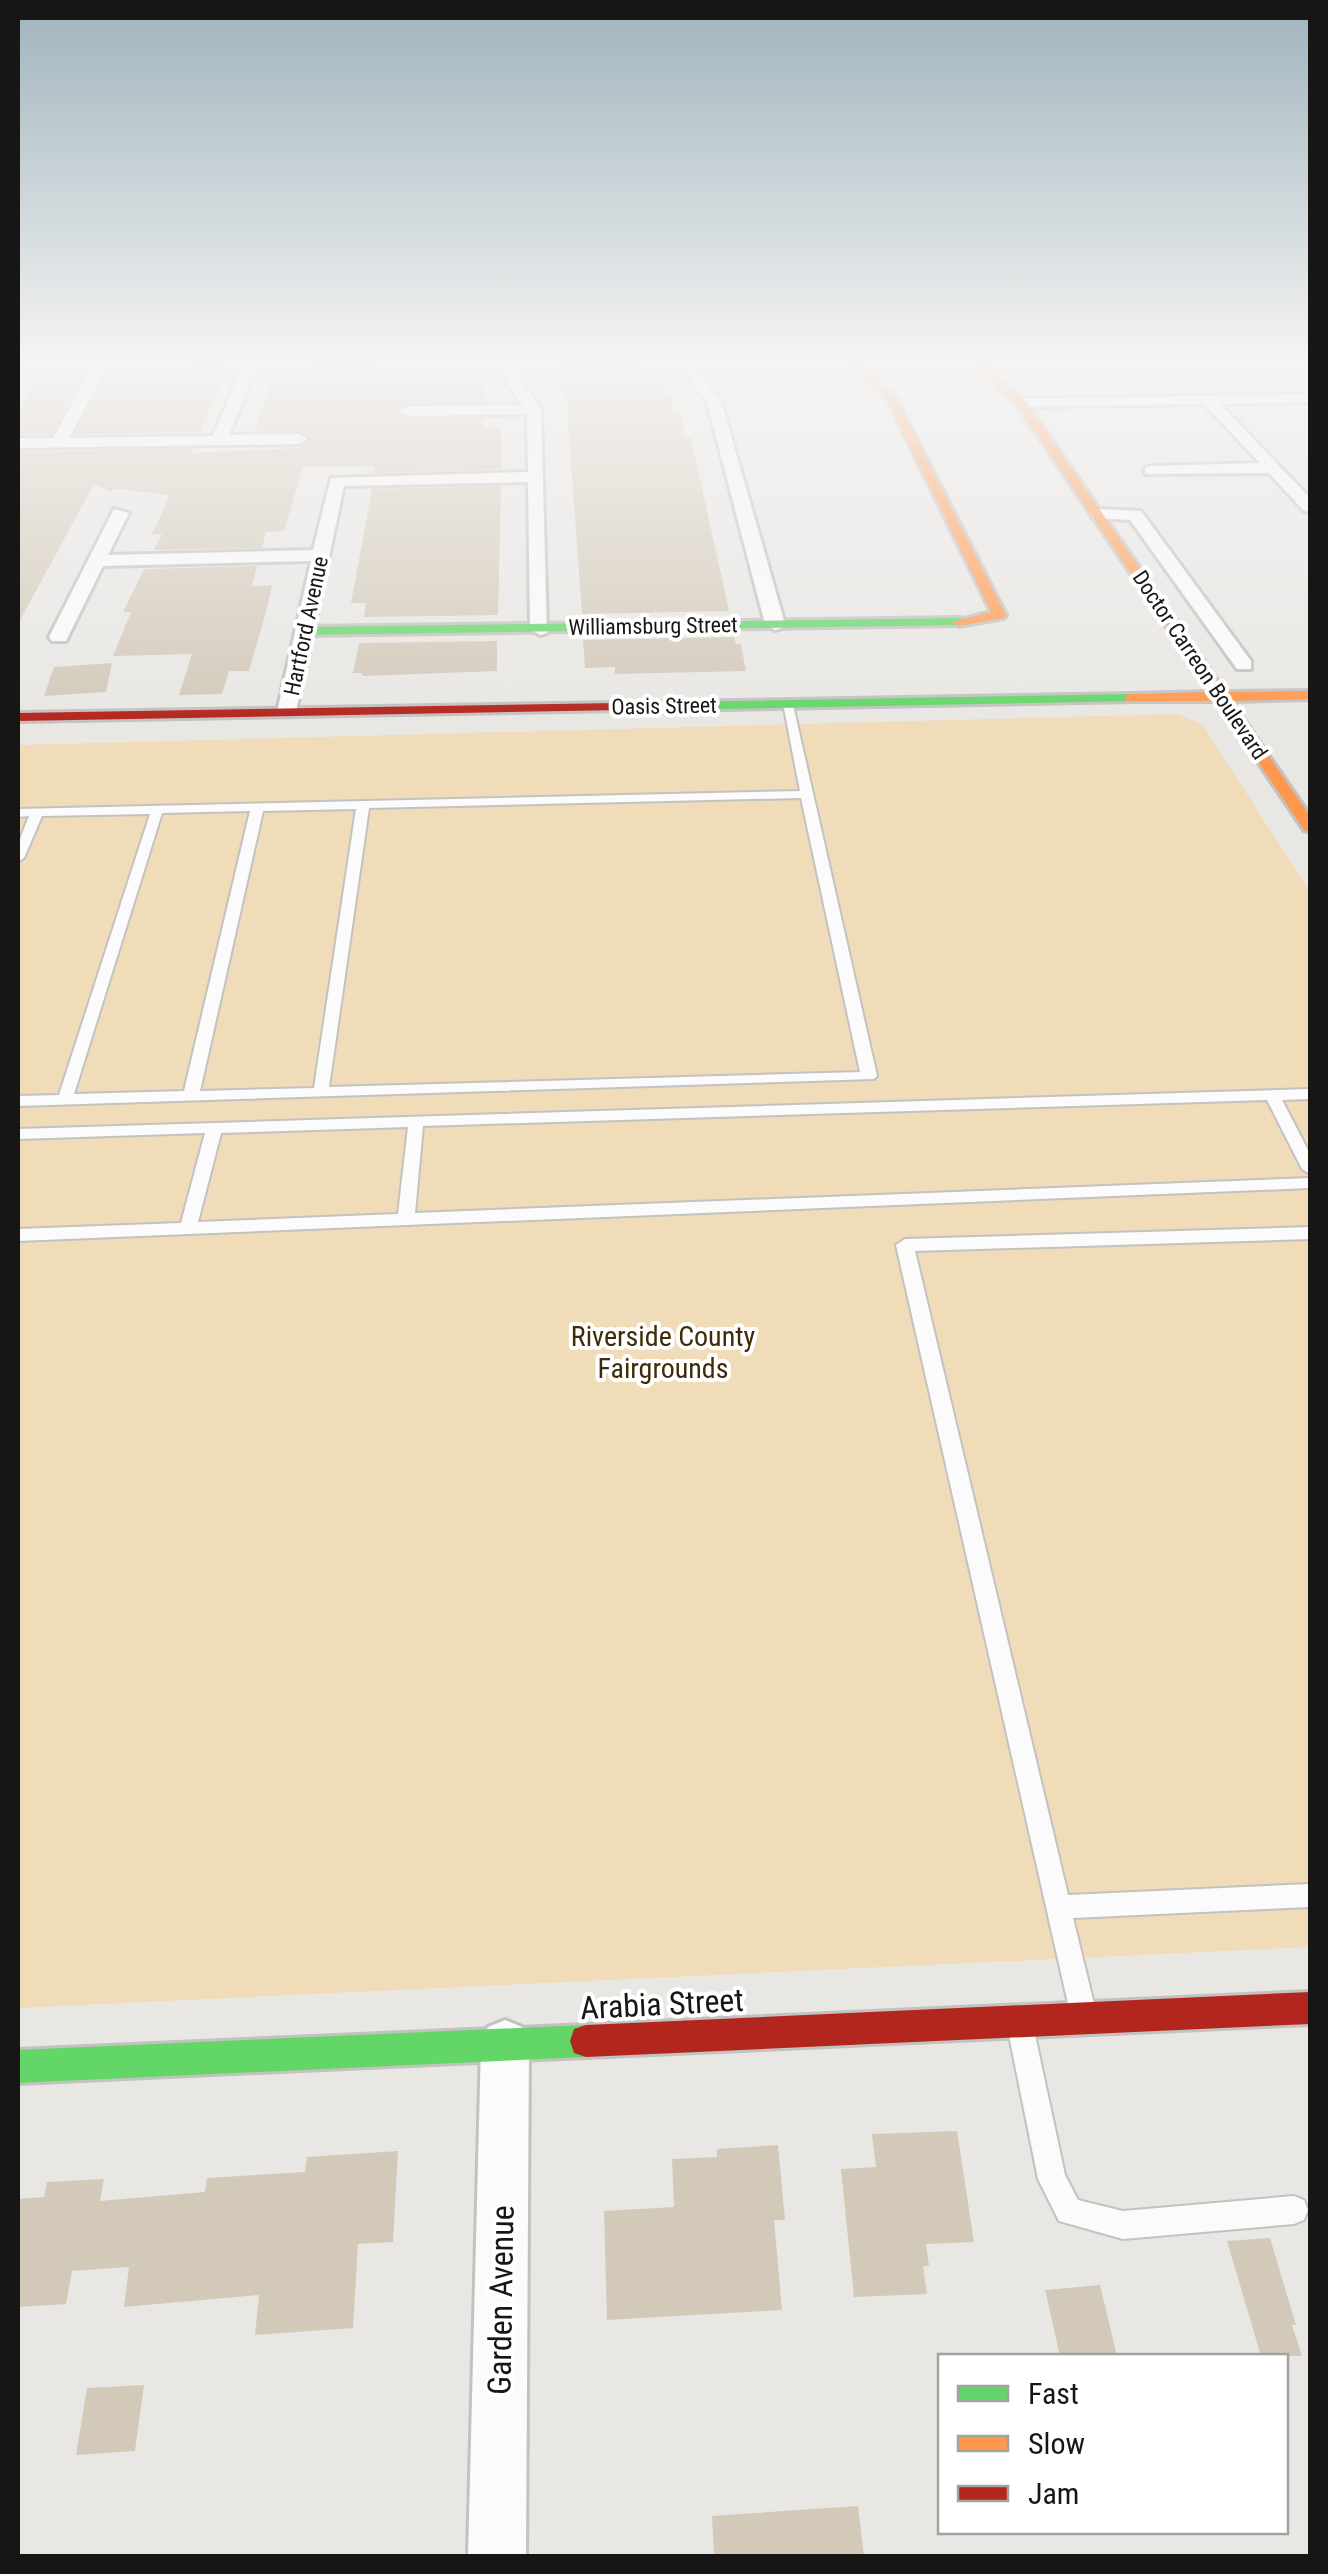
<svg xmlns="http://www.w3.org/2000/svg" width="1328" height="2574" viewBox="0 0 1328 2574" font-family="'Roboto Condensed',sans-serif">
	<rect width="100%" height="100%" fill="#e9e7e4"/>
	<!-- green -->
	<path fill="#f1dcba" d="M1178 714 1202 724 1310 892V1947L18 2008V745Z"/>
	<!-- building -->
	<path fill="#d3c9b9" d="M374 363 382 369 469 366 468 372H484L485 402H408L396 412 408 420 484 418 483 427H501V469L374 473 375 467 367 466 303 467 284 531 266 532 262 548 154 550 162 534H152L170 495 119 489 110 491 94 484 18 624V452L193 449 192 453 299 448 311 440 301 431H255L276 366Z
		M560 363H640L641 369 653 368 656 385H664L665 394 671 393 674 411H681L685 438H691L729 611 582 614 566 392H562Z
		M223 364 222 367H228L200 432 75 434 111 367Z
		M88 368 51 434H18V411L46 369Z
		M501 486 498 615 364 617 366 603H351L372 489Z
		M257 566 252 586 272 585 266 612 249 671H229L222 694 179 695 192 654 113 656 131 612H123L144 569Z
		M734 637 736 644H741L746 671 615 674V667L585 668 583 640Z
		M497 641V671L362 676 363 673H353L359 643Z
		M112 663 106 692 44 696 54 667Z
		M957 2131 974 2242 926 2244 929 2266H923L927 2294 854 2297 841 2169 876 2167 872 2134Z
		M778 2145 785 2220H774L782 2310 607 2320 604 2211 674 2207 672 2159 717 2157V2149Z
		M398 2151 393 2242 358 2244 353 2328 255 2335 259 2295 124 2307 129 2267 72 2271 66 2304 18 2307V2199L44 2197 47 2182 104 2179 100 2201 205 2192 207 2178 305 2172 307 2157Z
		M1270 2238 1296 2325H1292L1302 2356H1261L1227 2241Z
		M1100 2285 1117 2356H1060L1045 2290Z
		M144 2385 135 2451 76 2455 87 2388Z
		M858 2506 864 2556H714L712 2516Z"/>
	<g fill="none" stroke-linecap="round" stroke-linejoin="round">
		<!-- lane casing -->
		<g stroke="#c3c2c0" stroke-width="4">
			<path id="lane" d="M783 703 793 705 877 1076 874 1079 18 1106V1096L59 1095 150 814 42 816 24 858 18 862V844L29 816 18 817V809L800 791ZM801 798 860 1072 329 1087 369 808ZM356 809 314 1088 200 1091 263 811ZM250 811 184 1091 74 1094 162 813Z
				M1310 1089V1099L1282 1100 1310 1154V1174L1302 1169 1267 1100 423 1126 415 1213 1310 1178V1188L18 1241V1229L181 1223 205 1133 18 1139V1129ZM408 1127 398 1214 198 1222 221 1133Z
				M1310 1227V1239L915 1251 1068 1895 1310 1884V1907L1073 1918 1095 2008 1091 2017 1082 2021 1073 2017 1069 2008 896 1245 905 1239Z
				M1022 2022 1031 2026 1035 2035 1065 2175 1078 2200 1123 2211 1294 2196 1304 2200 1308 2210 1304 2220 1294 2224 1123 2239 1059 2221 1038 2179 1009 2035 1013 2026Z"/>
		</g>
		<!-- street casing -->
		<g stroke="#c3c2c0" stroke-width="6">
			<path id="street" d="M95 363H109L69 438 213 436 244 363H258L229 435 299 434 307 439 299 444 18 448V438H53Z
				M500 363H514L520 380 541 409 547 633 540 635 530 629 528 482 344 486 295 716H281L277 712 311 561 103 566 66 641H52L49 637 114 509 129 513 108 555 313 550 331 478 528 472 527 414 408 416 400 411 408 406 523 405 506 381Z
				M677 363H691L721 401 785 624 782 628 775 630 765 624 707 402Z
				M1310 394V402L1220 404 1310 498V512L1304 511 1269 473 1145 474V468L1151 466 1260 463 1204 404 1021 407 1014 403 1021 399Z
				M1098 509 1141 511 1251 661V669H1237L1130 520 1092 518V510Z
				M505 2020 522 2027 529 2044 526 2556H468L481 2044 488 2027Z"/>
		</g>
		<!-- fast casing -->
		<g stroke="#c3c2c0" stroke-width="6">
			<path id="fast" d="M959 618 964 619V625L305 635 298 631 305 627Z
				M1131 694 1136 695V701L618 711 611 707 618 703Z
				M586 2025 598 2029 602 2041 598 2053 586 2057 18 2083V2050Z"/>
		</g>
		<!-- slow casing -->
		<g stroke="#c3c2c0" stroke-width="6">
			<path id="slow" d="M849 363H860L896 398 1006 615 1004 618 959 626 952 622 991 612 887 399Z
				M973 363H984L1025 401 1225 692 1310 691V699L1231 701 1310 816V832L1304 830 1217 701H1126V695L1131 694 1211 692 1017 405Z"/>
		</g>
		<!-- jam casing -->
		<g stroke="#c3c2c0" stroke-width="6">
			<path id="jam" d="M618 703 625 707 623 710 18 721V713Z
				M1310 1992V2024L586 2057 574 2053 570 2041 574 2029 586 2025Z"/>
		</g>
		<!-- lane -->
		<use href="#lane" fill="#fcfbfb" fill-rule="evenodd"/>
		<!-- street -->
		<use href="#street" fill="#fcfbfb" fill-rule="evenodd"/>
		<!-- fast -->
		<use href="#fast" fill="#63d668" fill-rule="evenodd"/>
		<!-- slow -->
		<use href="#slow" fill="#ff974d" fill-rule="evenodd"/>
		<!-- jam -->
		<use href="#jam" fill="#b3261e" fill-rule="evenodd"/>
	</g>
	<!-- sky -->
	<linearGradient id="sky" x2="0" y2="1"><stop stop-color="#9fb3bc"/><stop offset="0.5" stop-color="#f5f4f3"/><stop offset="1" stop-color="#f5f4f3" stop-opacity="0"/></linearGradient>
	<rect width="1328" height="723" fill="url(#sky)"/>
	<g text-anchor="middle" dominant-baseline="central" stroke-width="8" stroke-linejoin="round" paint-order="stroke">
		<!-- far-street labels -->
		<g font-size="22" fill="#171615" stroke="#fff">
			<text transform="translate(306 626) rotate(-78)">Hartford Avenue</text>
			<text transform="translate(653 626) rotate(-1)">Williamsburg Street</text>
			<text transform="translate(1200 665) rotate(56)">Doctor Carreon Boulevard</text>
			<text transform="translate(664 706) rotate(-1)">Oasis Street</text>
		</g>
		<!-- park labels -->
		<g font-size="28" fill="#3e2b07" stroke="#fff">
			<text x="663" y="1336">Riverside County<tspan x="663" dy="32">Fairgrounds</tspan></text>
		</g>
		<!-- near-street labels -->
		<g font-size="32" fill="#171615" stroke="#fff">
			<text transform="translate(662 2004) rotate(-3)">Arabia Street</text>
			<text transform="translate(501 2300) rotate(-89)">Garden Avenue</text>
		</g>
	</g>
	<!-- border -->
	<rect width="1328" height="2574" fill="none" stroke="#171615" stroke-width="40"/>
	<!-- legend -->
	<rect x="938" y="2354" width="350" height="180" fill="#ffffff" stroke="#a2a2a1" stroke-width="2.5"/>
	<rect x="958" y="2386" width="50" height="15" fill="#63d668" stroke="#a2a2a1" stroke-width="2.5"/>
	<text x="1028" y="2404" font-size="30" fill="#171615">Fast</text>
	<rect x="958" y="2436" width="50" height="15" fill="#ff974d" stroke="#a2a2a1" stroke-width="2.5"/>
	<text x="1028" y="2454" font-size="30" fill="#171615">Slow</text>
	<rect x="958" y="2486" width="50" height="15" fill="#b3261e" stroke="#a2a2a1" stroke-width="2.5"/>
	<text x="1028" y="2504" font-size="30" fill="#171615">Jam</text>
</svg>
